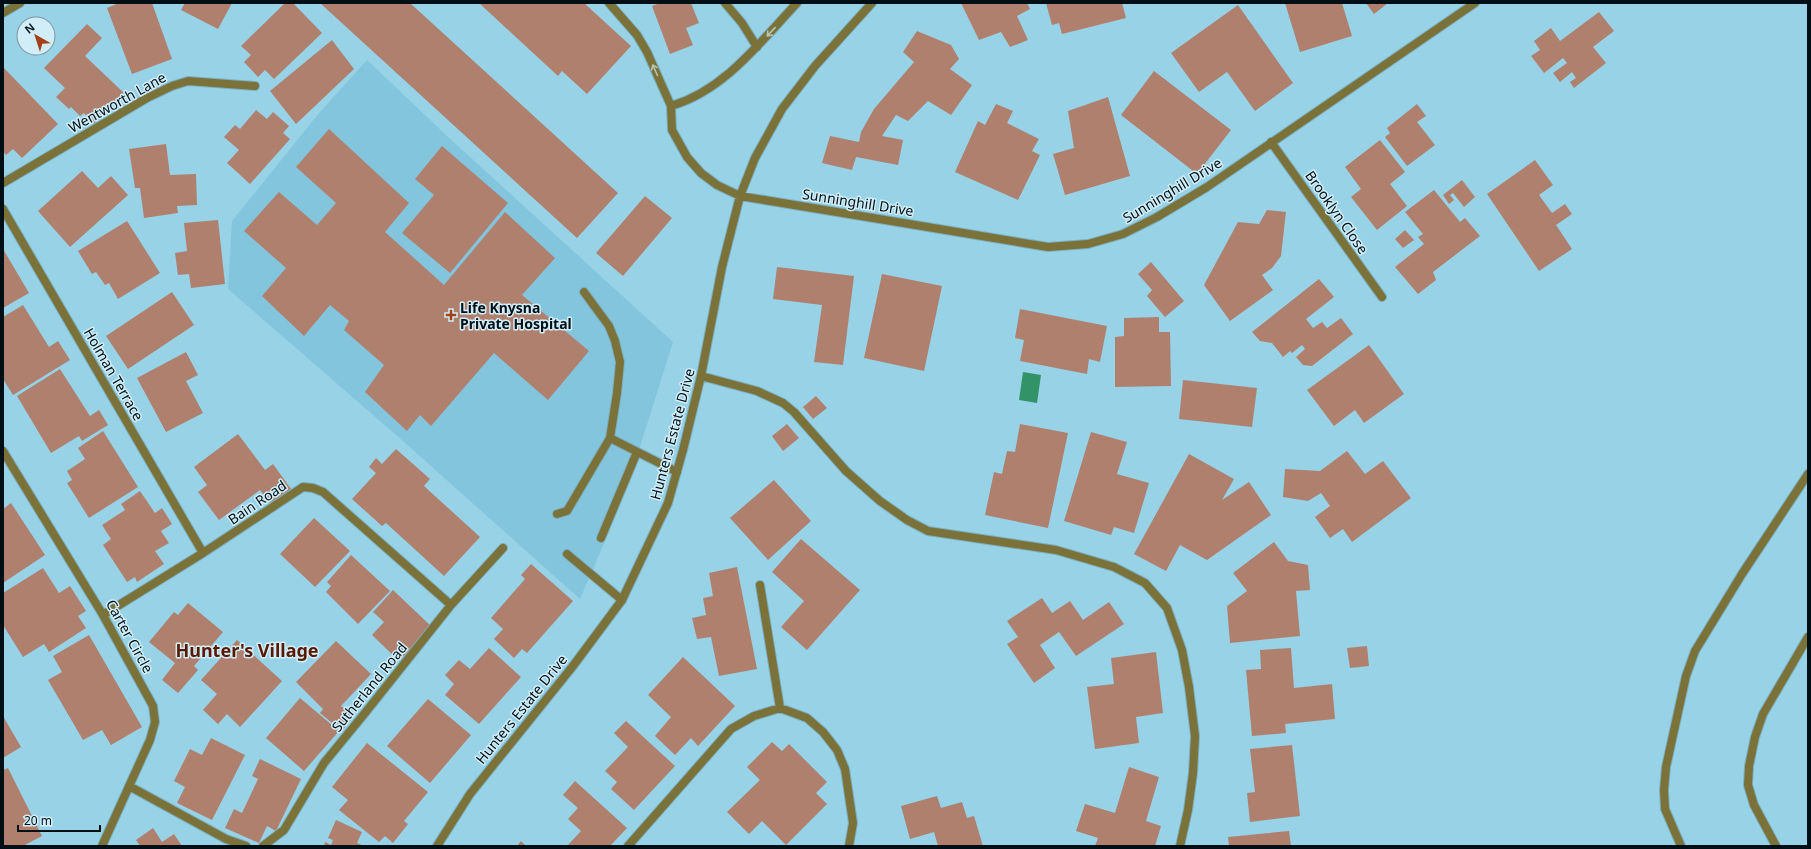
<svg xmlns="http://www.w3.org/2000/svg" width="1811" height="849" viewBox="0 0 1811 849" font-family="'Noto Sans',sans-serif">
	<rect width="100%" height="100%" fill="#97d2e6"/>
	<!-- built -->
	<path fill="#82c5dc" d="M367 60 448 137 673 342 631 475 605 541 580 599 403 441 228 289 232 221 320 112Z"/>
	<!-- water -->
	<path fill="#339368" d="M1023 372 1041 375 1037 403 1019 400Z"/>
	<!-- building -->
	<path fill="#b0806e" d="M119 3H152L172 59 132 74 107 8Z
		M185 3H232L218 29 181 10Z
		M285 3H293L322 33 274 79 265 70 258 77 244 62 251 55 241 46Z
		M320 3H410L618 193 577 238Z
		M479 3H584L631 46 587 94 562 71 558 76Z
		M660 3H691L699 23 686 28 693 45 670 54 652 6Z
		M961 3H1027L1030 9 1017 16 1028 40 1010 47 1001 32 979 40Z
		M1046 3H1122L1126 18 1062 34 1059 23 1052 25Z
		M1285 3H1342L1352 36 1300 52Z
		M1366 3H1388L1374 14Z
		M1238 5 1293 83 1255 111 1227 72 1199 92 1171 53Z
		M1599 12 1614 31 1593 47 1606 63 1574 88 1570 82 1576 78 1572 72 1560 82 1553 73 1567 63 1563 58 1544 73 1531 56 1540 50 1534 41 1551 28 1560 41Z
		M87 24 102 38 85 56 124 93 94 124 84 113 80 116 71 107 69 109 56 97 65 88 44 68Z
		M917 31 951 45 959 59 950 69 972 85 951 115 928 101 908 121 896 115 882 136 903 140 898 165 856 157 852 170 822 163 830 136 859 142 861 132 874 109 914 62 903 52Z
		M332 40 354 69 296 124 270 91Z
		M4 68 58 124 22 158 13 149 6 155 3 151V69Z
		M1154 71 1231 130 1197 174 1121 115Z
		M1108 97 1130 176 1065 195 1053 154 1074 148 1068 111Z
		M996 104 1013 111 1007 123 1039 139 1032 151 1040 155 1018 200 955 172 978 121 985 125Z
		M1417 104 1426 116 1417 122 1435 145 1407 166 1385 137 1390 133 1387 128Z
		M256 110 267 119 273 112 289 126 283 133 290 139 250 184 227 163 239 150 224 137 235 125 240 129Z
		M329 129 409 203 385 232 444 285 505 212 555 258 522 295 589 351 548 400 494 353 431 426 420 415 407 431 365 392 384 365 344 330 349 321 330 305 304 336 262 296 286 268 244 231 279 192 317 225 336 203 296 167Z
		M1380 140 1405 172 1390 184 1407 206 1377 230 1351 197 1361 189 1345 167Z
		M166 144 170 175 196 174 197 205 177 206 178 213 144 218 140 188H135L129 149Z
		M442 146 508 203 450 273 402 233 434 195 415 179Z
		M1535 160 1553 185 1539 195 1552 213 1565 204 1572 214 1556 225 1572 249 1539 271 1487 194Z
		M82 171 98 188 111 176 128 195 70 247 38 211Z
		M1462 180 1475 197 1464 207 1453 193 1450 195 1454 200 1449 204 1443 195Z
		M1434 190 1460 222 1465 218 1480 236 1433 272 1436 280 1418 294 1395 267 1424 244 1418 237 1423 234 1405 212Z
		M645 196 672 218 623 276 596 253Z
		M1267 210 1286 212 1281 256 1272 268 1262 275 1273 290 1230 321 1204 285 1238 222 1259 224Z
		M218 220 225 284 191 288 189 274 178 275 175 253 187 251 184 223Z
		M127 221 160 273 118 299 109 283 105 285 96 272 92 274 78 251Z
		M1405 230 1414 240 1403 248 1395 239Z
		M3 249 29 293 3 308Z
		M1151 262 1184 301 1165 317 1147 296 1152 290 1138 274Z
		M777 267 854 276 843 365 814 362 822 305 773 299Z
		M882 274 942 286 924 371 864 358Z
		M1319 279 1334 297 1306 319 1313 328 1322 322 1327 328 1341 318 1353 334 1312 366 1303 365 1296 357 1305 349 1302 345 1292 353 1290 351 1283 357 1272 343 1260 341 1252 332Z
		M172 292 194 325 128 369 106 336Z
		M23 305 49 347 58 341 70 360 13 395 3 379V317Z
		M1020 309 1107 326 1100 362 1089 359 1087 374 1020 361 1024 340 1015 338Z
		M1159 317V332H1170L1171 386 1115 387V337L1124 336V318Z
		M1369 345 1404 394 1364 423 1355 410 1334 426 1307 390Z
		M186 352 198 375 186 381 203 413 166 432 137 378Z
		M60 369 90 416 99 410 108 425 82 441 79 436 51 453 17 396Z
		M1183 380 1257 388 1252 427 1179 419Z
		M816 396 827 408 813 419 803 407Z
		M787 424 799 438 783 451 772 436Z
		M1020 424 1068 433 1048 528 985 515 994 472 1002 474 1007 451 1015 452Z
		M103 431 138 487 89 518 67 483 72 480 67 471 85 459 78 448Z
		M1091 432 1127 442 1117 474 1149 483 1134 533 1114 527 1111 535 1064 521Z
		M238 434 265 470 273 464 291 489 271 504 260 490 219 520 198 492 207 485 194 467Z
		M396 449 430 479 424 486 480 537 444 576 386 523 382 526 352 499 376 473 369 467 376 458 382 464Z
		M1347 451 1365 474 1383 461 1411 498 1352 542 1343 529 1330 538 1315 517 1330 506 1321 493 1308 501 1283 497 1285 469 1320 471Z
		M1189 454 1234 479 1222 500 1249 482 1271 515 1207 560 1180 545 1166 571 1134 554Z
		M774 480 811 521 768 560 730 518Z
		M140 491 155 513 162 508 172 524 161 531 169 543 155 551 164 564 137 582 135 577 127 582 103 545 111 539 102 525 125 510 121 504Z
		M11 503 45 555 3 583V509Z
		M314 518 350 551 315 587 280 554Z
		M801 539 860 590 807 650 781 627 804 601 772 572Z
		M1274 542 1288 561 1308 565 1310 590 1296 591 1300 636 1230 643 1227 606 1247 591 1233 573Z
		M351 555 390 591 358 624 326 592 331 586 327 582Z
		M531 564 573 601 527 653 522 649 514 658 494 639 503 629 491 618 525 579 521 575Z
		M737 567 757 669 719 676 711 637 697 639 692 618 706 615 703 598 713 596 709 573Z
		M43 568 59 593 70 586 86 611 78 616 86 628 49 652 44 644 23 657 3 625V593Z
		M393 590 432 627 399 661 372 635 384 622 373 612Z
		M1042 598 1052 613 1070 601 1083 620 1109 602 1124 624 1076 656 1059 632 1040 645 1055 668 1034 683 1007 644 1018 637 1007 621Z
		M188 603 223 632 194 666 198 670 178 693 162 680 175 663 149 642 174 612 178 615Z
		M89 635 142 727 111 745 102 730 83 740 48 680 62 672 53 656Z
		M237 640 282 681 240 727 227 714 218 724 203 710 217 694 201 680Z
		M336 641 371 674 341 706 354 716 342 731 320 713 323 709 296 682Z
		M1367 646 1369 666 1350 668 1347 648Z
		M489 648 521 677 479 724 445 695 454 684 445 675 459 660 470 669Z
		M1291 648 1294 688 1332 684 1335 719 1285 724 1286 733 1252 736 1246 670 1261 669 1260 650Z
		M1156 652 1163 713 1136 717 1139 743 1095 749 1087 687 1114 684 1111 658Z
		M683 657 735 706 698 746 691 738 675 755 655 736 671 717 648 695Z
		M300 698 339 731 304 771 266 738Z
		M428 699 471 735 430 783 387 746Z
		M3 716 21 747 3 758Z
		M626 721 675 766 634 810 611 789 617 782 605 771 628 747 614 733Z
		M211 738 245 755 212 820 177 803 185 787 174 781 190 749 202 755Z
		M772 742 782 751 789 744 827 782 816 793 827 804 786 845 762 821 749 834 727 812 760 780 747 767Z
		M367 743 428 792 404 821 408 824 393 843 385 836 379 842 339 810 348 800 332 787Z
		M1292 745 1300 816 1250 822 1247 793 1255 792 1250 749Z
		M260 759 301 779 276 831 267 826 259 843 225 828 234 809 242 813 258 779 252 776Z
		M1129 767 1159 777 1146 821 1161 826 1155 846H1095L1098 838 1076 831 1085 804 1115 813Z
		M8 768 42 836 23 846H3V770Z
		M575 781 627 828 610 846H567L581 831 568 819 578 808 563 795Z
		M937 796 941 808 962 802 967 818 974 816 983 846H938L934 832 910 839 901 806Z
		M336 820 362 832 357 843 364 846H324L325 842 331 845 333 840 328 838Z
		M153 828 162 842 174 834 182 846H140L136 840Z
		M1289 831 1291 846H1229L1228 837Z
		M521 841 526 846H517Z"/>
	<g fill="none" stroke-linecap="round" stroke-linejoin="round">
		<!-- service casing -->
		<g stroke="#7cafc1" stroke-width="10">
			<path id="service" d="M610 438 677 472
				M557 514 567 511 610 438 617 393 620 362 615 341 609 326 584 292
				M601 538 637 452
				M567 554 622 600"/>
		</g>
		<!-- minor casing -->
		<g stroke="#7cafc1" stroke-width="10">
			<path id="minor" d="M609 3 637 35 647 52 671 106 672 130 687 157 701 173 717 185 740 196 1048 247 1088 244 1123 234 1157 217 1207 187 1475 3
				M725 3 742 23 757 47
				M3 13 20 3
				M671 106C725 90 760 42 797 3
				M1271 142 1382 297
				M3 183 147 98 172 86 188 81 255 86
				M3 209 203 553
				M701 376 757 391 783 403 794 412 846 471 880 501 907 520 928 531 1056 550 1114 567 1145 583 1167 608 1182 650 1189 687 1195 736 1193 773 1188 810 1180 846
				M3 451 103 615 153 706 155 722 150 740 102 846
				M760 585 780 708
				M103 615 203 553 303 487 313 488 323 492 451 605
				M129 786 226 839 246 846
				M263 846 284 830 324 763 365 713 451 605 503 548
				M437 846 470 794 573 666 622 600 668 503 683 450 701 376 722 267 740 196 755 158 782 109 815 66 872 3
				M628 846 731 729 754 716 780 708 807 718 823 732 837 750 845 769 853 823 849 846
				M1681 846 1665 809 1664 790 1666 767 1686 676 1695 651 1742 574 1808 474
				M1776 846 1754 805 1748 785 1749 766 1755 737 1763 714 1808 637"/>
		</g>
		<!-- service -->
		<use href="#service" stroke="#7a7239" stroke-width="8"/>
		<!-- minor -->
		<use href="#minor" stroke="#7a7239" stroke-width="8"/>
	</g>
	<!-- one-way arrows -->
	<defs><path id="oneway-shaft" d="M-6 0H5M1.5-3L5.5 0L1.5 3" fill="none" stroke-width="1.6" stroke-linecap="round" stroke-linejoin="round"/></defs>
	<g stroke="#b3c3b5">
		<use href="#oneway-shaft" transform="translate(771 32) rotate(133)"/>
		<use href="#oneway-shaft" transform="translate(655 70) rotate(-114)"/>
	</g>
	<!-- markers -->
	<path fill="#a54015" stroke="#d1eef8" stroke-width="1.5" d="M449 309h4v4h4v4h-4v4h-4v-4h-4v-4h4z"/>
	<g text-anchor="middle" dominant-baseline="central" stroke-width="3" stroke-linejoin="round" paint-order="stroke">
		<!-- street labels -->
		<g font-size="14" fill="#000f16" stroke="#d1eef8">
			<text transform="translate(117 102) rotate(-29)">Wentworth Lane</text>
			<text transform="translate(1172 190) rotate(-31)">Sunninghill Drive</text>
			<text transform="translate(858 202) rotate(9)">Sunninghill Drive</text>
			<text transform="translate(1337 212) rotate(55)">Brooklyn Close</text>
			<text transform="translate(114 374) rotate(60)">Holman Terrace</text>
			<text transform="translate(672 434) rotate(-75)">Hunters Estate Drive</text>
			<text transform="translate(257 502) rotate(-34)">Bain Road</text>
			<text transform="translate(130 636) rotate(61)">Carter Circle</text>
			<text transform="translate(369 687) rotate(-51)">Sutherland Road</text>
			<text transform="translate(521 709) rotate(-51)">Hunters Estate Drive</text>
		</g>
		<!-- poi labels -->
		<g font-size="14" font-weight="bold" fill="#000f16" stroke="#d1eef8" text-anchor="start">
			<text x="460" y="307">Life Knysna<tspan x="460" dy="16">Private Hospital</tspan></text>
		</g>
		<!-- district labels -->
		<g font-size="18" font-weight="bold" fill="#591900" stroke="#d1eef8">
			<text x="247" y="650">Hunter's Village</text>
		</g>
	</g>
	<!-- border -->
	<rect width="1811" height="849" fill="none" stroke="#000f16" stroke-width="8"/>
	<!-- north arrow -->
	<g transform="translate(36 36) rotate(321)"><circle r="19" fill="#d1eef8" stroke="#7d959e"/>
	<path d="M0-3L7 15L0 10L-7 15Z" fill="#a54015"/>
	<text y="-6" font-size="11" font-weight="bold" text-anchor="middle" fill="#000f16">N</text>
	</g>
	<!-- scale -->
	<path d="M18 825v6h82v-6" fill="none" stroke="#000f16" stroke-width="2"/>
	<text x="24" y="825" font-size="12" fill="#000f16" stroke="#d1eef8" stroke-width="3" paint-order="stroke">20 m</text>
</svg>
